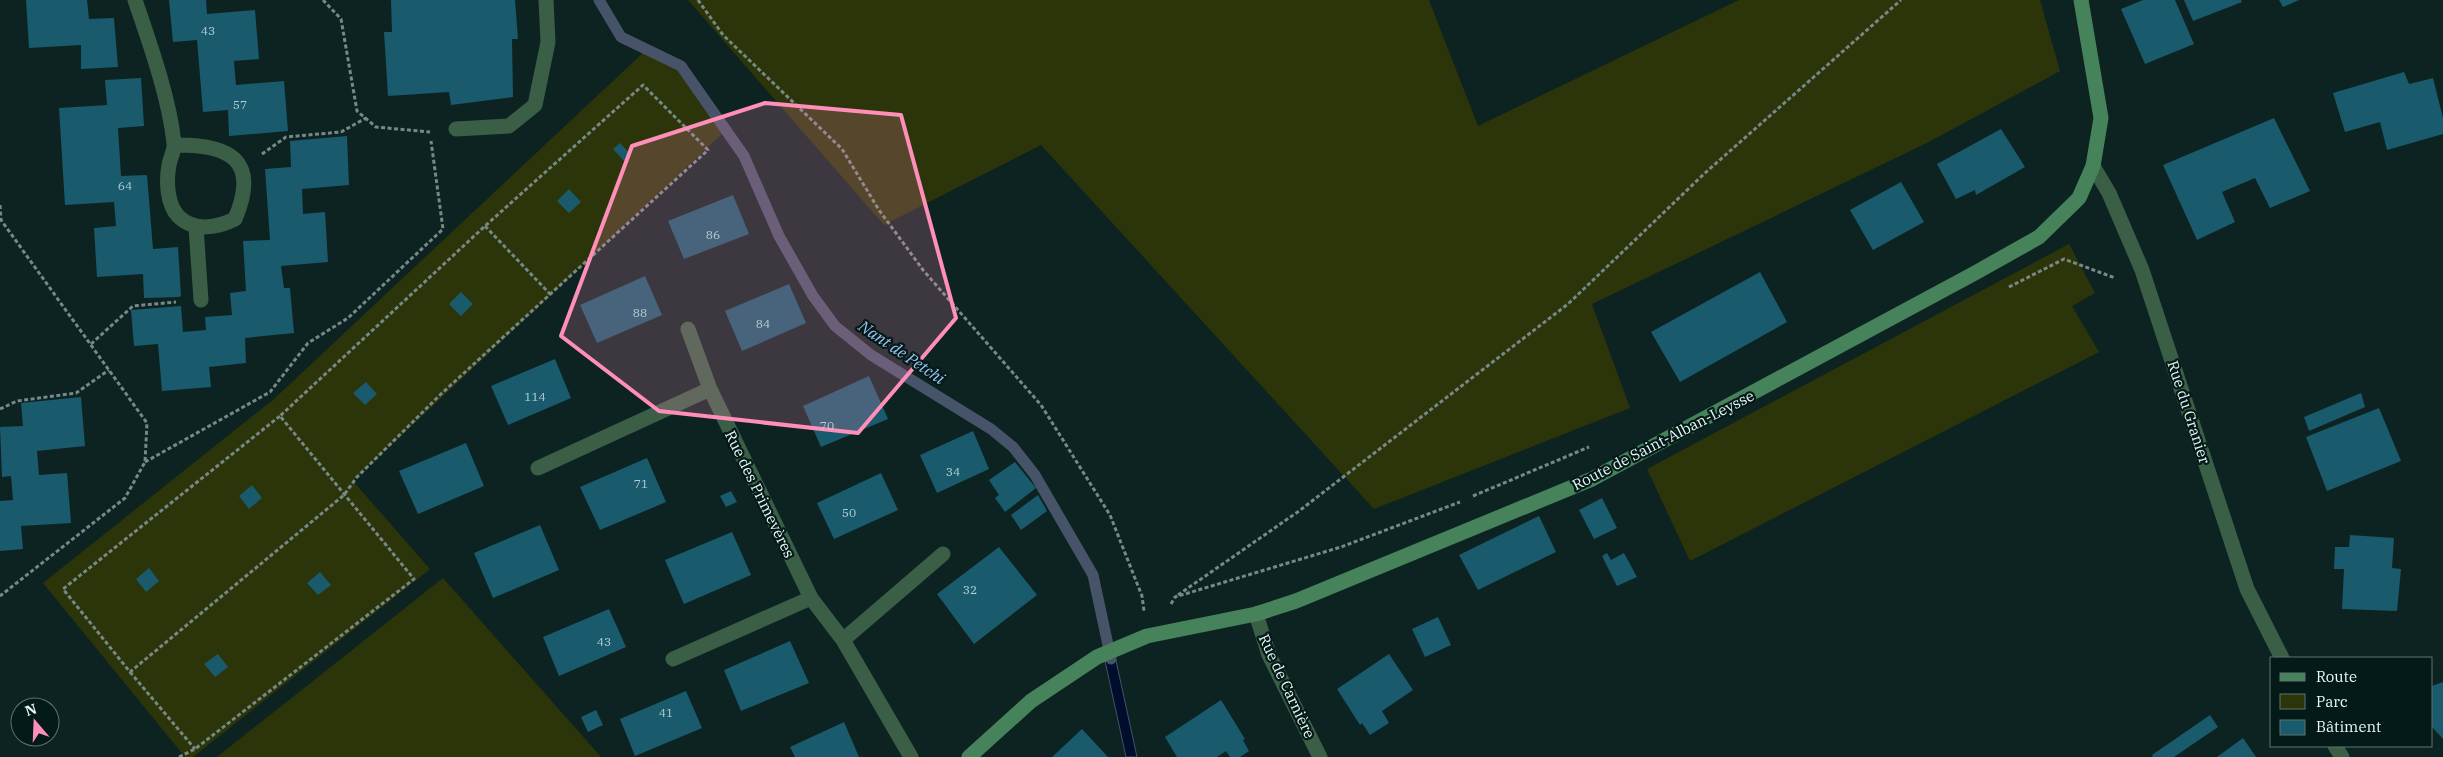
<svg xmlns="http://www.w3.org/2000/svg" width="2443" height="757" viewBox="0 0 2443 757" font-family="'IBM Plex Serif',serif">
	<rect width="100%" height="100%" fill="#0d2321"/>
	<!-- green -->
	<path fill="#2c3509" d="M688 0H1429L1478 126 1739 0H2040L2060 71 1929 142 1592 304 1630 408 1374 509 1041 145 884 225Z
		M646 50 681 66 726 130 353 481 430 569 193 757H185L43 583 274 399Z
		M2069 244 2095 293 2072 306 2099 352 1690 561 1647 469Z
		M443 578 601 757H217Z"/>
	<!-- water -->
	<path fill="#000d2c" stroke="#465368" d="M1115 656 1137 757H1126L1105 661Z"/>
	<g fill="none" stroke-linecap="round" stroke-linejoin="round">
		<!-- stream -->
		<path stroke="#465368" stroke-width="11" d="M599 0 621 37 681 66 744 156 779 236 813 296 835 326 871 355 991 429 1013 447 1035 475 1093 575 1111 659"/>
	</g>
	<!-- building -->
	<path fill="#195a6d" d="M26 0H87L89 19 114 18 118 67 81 69V45L29 48Z
		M169 0H206L207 14 255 10 259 59 234 61 236 85 284 81 288 131 229 136 228 110 203 112 197 40 173 42Z
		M391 0H515L518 39H512L513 97 451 105 449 92 388 96 384 32H392Z
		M2143 0H2175L2194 44 2145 64 2121 9Z
		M2184 0H2241L2242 2 2193 21Z
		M2279 0H2299L2283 7Z
		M2404 72 2409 84 2433 78 2443 118V134L2387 150 2380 122 2345 132 2333 93Z
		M141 78 144 126 118 128 121 176 147 175 153 249 178 247 181 296 179 297 144 298 143 274 97 277 94 228 116 226 114 202 65 205 59 108 107 105 105 80Z
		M2274 118 2310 191 2270 208 2255 178 2222 192 2235 222 2197 240 2163 165Z
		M2001 129 2025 167 1976 195 1975 190 1956 199 1937 164Z
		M347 136 349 185 302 189 303 214 325 212 328 262 281 266 284 288H290L294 333 245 338 246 363 209 367 211 387 162 391 158 344 134 346 131 310 181 306 183 332 206 330 205 317 232 315 230 293 246 291 243 241 270 240 265 169 291 167 290 141Z
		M620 143 631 155 624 161 613 149Z
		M1901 182 1924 222 1873 250 1850 210Z
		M569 189 581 202 569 213 557 201Z
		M733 195 749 234 684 259 668 221Z
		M1760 272 1787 322 1680 382 1651 332Z
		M645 276 662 315 597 343 580 305Z
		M789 284 806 323 742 351 725 311Z
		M461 292 473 304 461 316 449 304Z
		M555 359 571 398 508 425 491 386Z
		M869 376 888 419 821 447 803 406Z
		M366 382 377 394 365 405 353 393Z
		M2361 393 2365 407 2309 431 2304 417Z
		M81 397 85 446 37 451 39 475 67 473 71 523 21 526 23 549 0 551V501L13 500 11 476 2 477 0 427 23 426 21 403Z
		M2379 408 2401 461 2327 491 2306 437Z
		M973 431 989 469 937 493 920 455Z
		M466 443 484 486 418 514 399 471Z
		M647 458 666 502 600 530 580 487Z
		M1015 462 1036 488 1005 512 995 498 999 495 989 480Z
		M881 473 898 510 834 539 817 503Z
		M252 485 262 498 249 509 239 496Z
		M731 491 737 502 726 507 720 496Z
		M1038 495 1047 511 1021 530 1011 515Z
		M1602 498 1617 528 1594 539 1579 510Z
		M1539 516 1556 552 1478 590 1459 555Z
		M540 525 559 570 493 598 474 553Z
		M732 532 751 575 684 604 665 560Z
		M2350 535 2394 538 2392 568 2401 569 2397 611 2342 609 2344 569H2334L2335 547H2349Z
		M999 547 1037 595 974 644 937 594Z
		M1607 553 1611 560 1624 553 1637 577 1617 586 1602 556Z
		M149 568 159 581 146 592 136 579Z
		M320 572 331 585 318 595 307 583Z
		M609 609 626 647 559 676 543 637Z
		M1438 617 1451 645 1425 657 1412 629Z
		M790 641 809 683 741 711 724 670Z
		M218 654 228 667 215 677 204 664Z
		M1389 654 1413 690 1382 711 1389 723 1370 735 1362 723 1360 725 1337 689Z
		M2443 682V739L2432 727V686Z
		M686 691 702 728 635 756 620 719Z
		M1221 700 1245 739 1243 740 1249 751 1240 757H1230L1226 751 1217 757H1177L1165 737Z
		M596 710 603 725 588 732 581 717Z
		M2210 715 2218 727 2174 757H2153L2152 755Z
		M844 722 859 757H795L790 747Z
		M1082 729 1108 757H1052Z
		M2243 738 2256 757H2217Z"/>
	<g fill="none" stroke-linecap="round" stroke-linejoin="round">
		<!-- path -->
		<path stroke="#778987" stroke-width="3" stroke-dasharray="4 2.5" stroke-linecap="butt" d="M323 0 341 19 357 111 376 127 430 132
			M698 0 723 35 842 149 879 210 923 270 1041 405 1110 515 1142 596 1144 611
			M262 154 286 137 341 132 366 118
			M0 205 1 220 147 423 145 462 125 498 0 596
			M485 226 550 294
			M2009 287 2064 259 2115 278
			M91 344 133 306 176 302
			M0 409 17 401 76 393 109 370
			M145 462 270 392 308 343 348 318 443 229 431 141
			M1473 496 1589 447
			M1178 595 1299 511 1568 304 1705 173 1901 0
			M1171 604 1175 597 1341 547 1460 502
			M130 672 195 749
			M179 757 195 749 414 579 280 416 485 226 643 85 708 150 441 394 357 477 344 495 130 672 63 589 280 416"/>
		<!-- minor -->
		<path stroke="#3a5f46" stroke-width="15" d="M135 0C150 44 169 97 174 143 175 150 170 158 169 165 166 181 167 204 178 216 194 232 217 228 235 219 260 160 230 144 174 145
			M456 129 509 126 535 105 548 42 546 0
			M196 227 201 300
			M688 329 710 389
			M538 468 710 389 811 598 843 640 911 757
			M1256 614 1269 655 1320 757
			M843 640 943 554
			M673 659 811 598"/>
		<!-- tertiary -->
		<path stroke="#3a5f46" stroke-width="15" d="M2093 166 2109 193 2142 270 2247 589 2282 658
			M2335 746 2342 757"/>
		<!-- secondary -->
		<path stroke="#46835b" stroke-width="15" d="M969 757 1031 701 1097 657 1147 636 1256 614 1296 601 1592 479 1975 273 2039 237 2079 198 2093 166 2101 118 2081 0"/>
	</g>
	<!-- marked area -->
	<path fill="#ff8eb9" fill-opacity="0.2" stroke="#ff8eb9" stroke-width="4" stroke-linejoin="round" d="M765 103 901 115 956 318 858 433 659 411 561 336 632 146Z"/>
	<g text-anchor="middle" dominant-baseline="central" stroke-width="4.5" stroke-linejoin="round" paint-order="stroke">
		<!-- number labels -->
		<g font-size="12" fill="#b5d0d3">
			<text x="208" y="30">43</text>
			<text x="240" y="104">57</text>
			<text x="125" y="185">64</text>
			<text x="713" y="234">86</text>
			<text x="640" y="312">88</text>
			<text x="763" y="323">84</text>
			<text x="535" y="396">114</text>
			<text x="827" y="425">70</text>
			<text x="953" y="471">34</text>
			<text x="641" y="483">71</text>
			<text x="849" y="512">50</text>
			<text x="970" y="589">32</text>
			<text x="604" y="641">43</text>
			<text x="666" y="712">41</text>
		</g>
		<!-- street labels -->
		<g font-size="15" fill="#e9f7f5" stroke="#041a18">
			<text transform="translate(2189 412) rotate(72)">Rue du Granier</text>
			<text transform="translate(1663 440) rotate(-27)">Route de Saint-Alban-Leysse</text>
			<text transform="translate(760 494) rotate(64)">Rue des Primevères</text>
			<text transform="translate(1287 686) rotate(65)">Rue de Carnière</text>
		</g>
		<!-- water labels -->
		<g font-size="16" font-style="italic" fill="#9dc3f4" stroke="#041a18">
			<text transform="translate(902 352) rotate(34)">Nant de Petchi</text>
		</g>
	</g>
	<!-- legend -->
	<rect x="2270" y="657" width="162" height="90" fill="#041a18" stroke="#607270"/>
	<rect x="2280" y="673" width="25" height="8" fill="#46835b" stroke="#607270"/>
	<text x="2316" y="682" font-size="15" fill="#e9f7f5">Route</text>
	<rect x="2280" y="694" width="25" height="15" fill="#2c3509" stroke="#607270"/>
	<text x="2316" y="707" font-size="15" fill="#e9f7f5">Parc</text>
	<rect x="2280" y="720" width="25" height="15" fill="#195a6d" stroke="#607270"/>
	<text x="2316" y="732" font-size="15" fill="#e9f7f5">Bâtiment</text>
	<!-- north arrow -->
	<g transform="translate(35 722) rotate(341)"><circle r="24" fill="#041a18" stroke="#607270"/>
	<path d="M0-4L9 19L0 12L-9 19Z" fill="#ff8eb9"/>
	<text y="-8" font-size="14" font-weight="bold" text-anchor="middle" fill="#e9f7f5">N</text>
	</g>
</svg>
